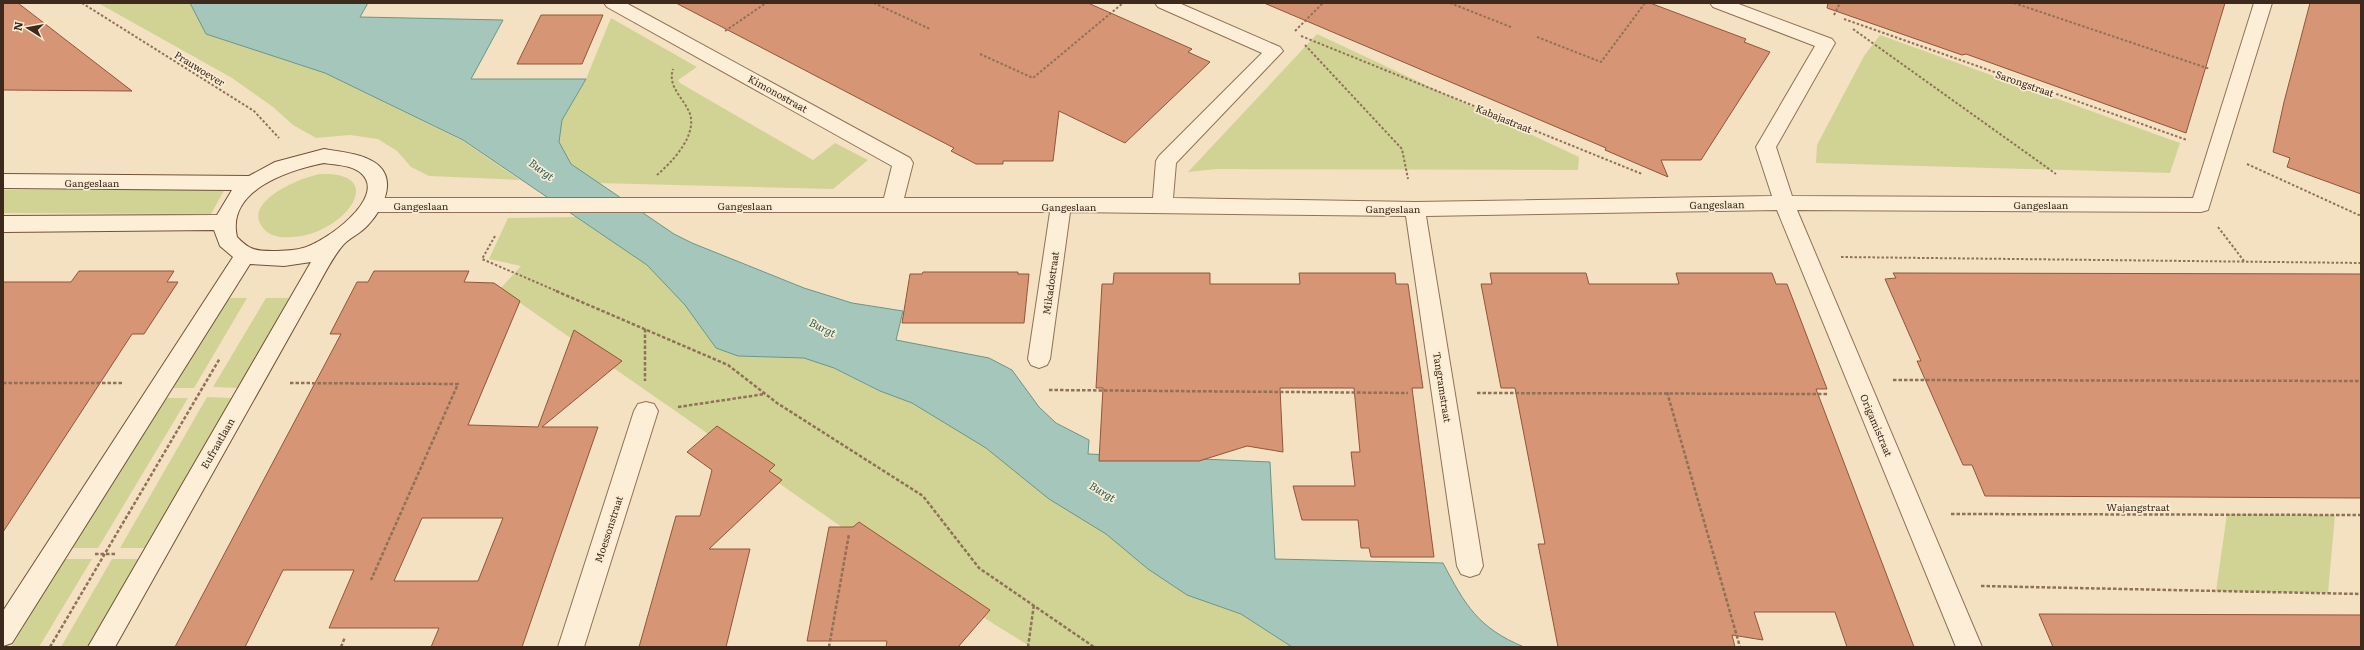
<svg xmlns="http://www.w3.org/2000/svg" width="2364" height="650" viewBox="0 0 2364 650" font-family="Literata,serif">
	<rect width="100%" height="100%" fill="#f4e1c2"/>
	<!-- green -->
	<path fill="#d1d395" d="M98 3H190L206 34 325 73 463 141 520 180 429 176 411 167 397 151 378 139 350 135 316 138 293 125 273 107 232 78Z
		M611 18 697 67 678 80 680 83 813 160 835 143 868 160 833 189 597 183 571 164 559 142 562 120 586 79Z
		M1317 34 1579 157 1578 170 1217 169 1188 172Z
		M1880 35 2180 143 2170 173 1816 163 1817 145 1864 56Z
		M320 174C391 171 344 235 292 237 282 238 271 237 264 229 239 202 302 177 320 174Z
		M225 189 211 214 3 213V190Z
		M576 217 653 269 685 305 716 348 738 356 804 358 834 368 880 391 912 403 986 448 1106 534 1148 569 1187 595 1241 614 1292 647H1031L869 546 500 289 521 266 489 259 508 218Z
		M223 298H247L194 388H169Z
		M266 298H289L239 388 213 387Z
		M207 397 232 398 146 548H120Z
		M163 398H188L98 548H72Z
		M2227 514 2335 515 2328 593 2216 591Z
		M65 559H92L39 647H11Z
		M112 559H139L89 647H61Z"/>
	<!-- water -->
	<path fill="#a5c6ba" stroke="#6a9687" d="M190 3H368L360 17 503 20 471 79H586L562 120 559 142 571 164 674 234 692 243 804 288 852 303 903 311 896 340 989 358 1012 370 1039 407 1056 423 1089 440 1088 454 1270 462 1275 559 1443 563C1465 605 1478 628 1524 647H1292L1241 614 1187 595 1148 569 1106 534 1049 499 986 448 912 403 880 391 834 368 804 358 738 356 716 348 685 305 647 265 463 140 325 73 206 34Z"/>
	<!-- building -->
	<path fill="#d69574" stroke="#935539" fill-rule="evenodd" d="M3 3H18L132 91 3 90Z
		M676 3H1088L1192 49 1188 52 1210 62 1125 143 1059 111 1053 161H1003V164H976L951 151 954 148Z
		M1264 3H1650L1746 39 1744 42 1770 52 1701 160H1661L1668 177 1605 150 1606 148Z
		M1828 3H2225L2186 133 1966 54 1962 55 1827 8Z
		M2310 3H2361V194L2287 167 2290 158 2273 152 2284 102Z
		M541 15H603L582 64H517Z
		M79 271H174L167 282H178L144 334H132L3 532V282H71Z
		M374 271H469L464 282 494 283 520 301 468 425 538 427 574 330 622 361 542 427H598L522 647H431L439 628H329L354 570H283L245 647H175L341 334H330L357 282H368ZM422 518H503L478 581H394Z
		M923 272H1018V274H1029L1024 323H902L910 274H922Z
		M1114 273H1210V284H1300L1299 273H1395L1396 284H1408L1423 388H1412L1434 557H1371L1369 548H1361L1358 520H1302L1293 486H1355L1351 452H1360L1354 388H1280L1283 452 1247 446 1199 461H1099L1103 388H1096L1102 284H1113Z
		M1490 273H1586L1589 284H1679L1676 273H1772L1776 284H1787L1827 389H1816L1914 647H1847L1835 612H1754L1763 640 1732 635 1735 647H1558L1538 544H1545L1515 388H1501L1481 284H1492Z
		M1893 273 2361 274V498L1985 496 1972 465H1963L1917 361H1921L1885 279 1896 278Z
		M717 426 775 465 769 471 782 480 709 549H750L726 647H639L676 516H700L712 470 687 452Z
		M859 522 990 610 958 647H886L887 641H807L829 527H853Z
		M2039 614 2361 615V647H2053Z"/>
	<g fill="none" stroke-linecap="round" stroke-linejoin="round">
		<!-- street casing -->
		<g stroke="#907157" stroke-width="2">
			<path id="street" d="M604 3H626L910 158 913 163 904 198H1153L1156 161 1159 156 1262 53 1158 7 1155 3H1179L1280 47 1283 51 1176 163 1173 198 1415 202 1772 196 1756 147 1815 46 1713 7 1710 3H1736L1832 39 1835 43 1776 147 1792 196 2193 198 2254 3H2272L2208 210 2201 212 1797 210 1982 647H1956L1777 210 1426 216 1483 566 1479 574 1470 577 1461 574 1457 566 1406 216 1070 212 1050 359 1047 365 1039 368 1031 365 1028 359 1050 212H374L367 210 364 205 367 200 374 198H884L892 166 607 7Z
				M646 402 654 404 658 411 584 647H558L634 411 638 404Z"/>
		</g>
		<!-- secondary casing -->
		<g stroke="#72523a" stroke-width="2">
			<path id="secondary" d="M324 149C341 152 359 153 374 162 399 178 383 209 368 225 361 233 351 237 344 244 332 257 321 281 312 296L115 647H88L311 262 284 266 250 264 12 643 3 646V611L233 257 220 246 214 230 3 232V216L217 215 232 190 3 188V174L249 176 275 162ZM324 163C336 165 353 165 362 174 387 198 324 243 303 248 293 251 261 253 251 248 246 246 241 241 237 237 226 190 289 170 324 163Z"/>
		</g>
		<!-- path-far1 -->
		<path stroke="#907157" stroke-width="2" stroke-dasharray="2.5 2" stroke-linecap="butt" d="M82 3 254 111 279 138
			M874 3 930 29
			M1450 3 1511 27
			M2014 3 2210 69
			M1834 15 1840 3
			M1844 19 2187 140
			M1853 29 2056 174
			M725 31 766 3
			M1295 31 1323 3
			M1301 36 1642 174
			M1537 37 1601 62 1645 3
			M1305 45 1402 149 1408 179
			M980 54 1033 78 1123 3
			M2247 164 2361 216
			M657 175C672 162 697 136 690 114 684 98 667 87 673 69
			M2218 227 2244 261
			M495 236 482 259 559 292
			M1841 257 2361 263"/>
		<!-- path -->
		<path stroke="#907157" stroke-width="2.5" stroke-dasharray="3.5 2" stroke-linecap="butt" d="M556 291 728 365 777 403 923 496 979 568 1094 647
			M645 329V381
			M1893 380 2361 381
			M3 383H124
			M290 383 458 384 371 580
			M1049 390 1408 393
			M1667 392 1740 647
			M1477 393 1828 394
			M678 407 765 394
			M1951 514 2361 515
			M95 554H116
			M1981 586 2361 594
			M50 647 220 358
			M341 647 345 637
			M829 647 849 534
			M1028 647 1034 604"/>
		<!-- street -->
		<use href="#street" fill="#fdefd7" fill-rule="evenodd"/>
		<!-- secondary -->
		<use href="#secondary" fill="#fdefd7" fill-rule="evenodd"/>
	</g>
	<g text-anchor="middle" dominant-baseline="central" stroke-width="3.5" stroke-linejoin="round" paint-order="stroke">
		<!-- street labels -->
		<g font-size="10" fill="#3e2a1d" stroke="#faecd3">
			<text transform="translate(200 68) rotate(32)">Prauwoever</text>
			<text transform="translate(2025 83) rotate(19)">Sarongstraat</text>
			<text transform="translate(778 93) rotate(29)">Kimonostraat</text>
			<text transform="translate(1504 118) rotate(22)">Kabajastraat</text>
			<text x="92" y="182">Gangeslaan</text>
			<text transform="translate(1717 204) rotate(-1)">Gangeslaan</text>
			<text x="2041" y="204">Gangeslaan</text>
			<text x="421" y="205">Gangeslaan</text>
			<text x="745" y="205">Gangeslaan</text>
			<text x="1069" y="206">Gangeslaan</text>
			<text x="1393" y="208">Gangeslaan</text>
			<text transform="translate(1050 283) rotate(-82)">Mikadostraat</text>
			<text transform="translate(1443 387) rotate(81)">Tangramstraat</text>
			<text transform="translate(1877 425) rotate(67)">Origamistraat</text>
			<text transform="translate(217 443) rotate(-60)">Eufraatlaan</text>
			<text x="2138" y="506">Wajangstraat</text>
			<text transform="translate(608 529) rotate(-72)">Moessonstraat</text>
		</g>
		<!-- water labels -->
		<g font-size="11" font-style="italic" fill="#2a6058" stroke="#faecd3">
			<text transform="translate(542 169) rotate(36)">Burgt</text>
			<text transform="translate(823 327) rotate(26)">Burgt</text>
			<text transform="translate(1103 491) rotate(31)">Burgt</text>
		</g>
	</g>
	<!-- border -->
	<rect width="2364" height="650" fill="none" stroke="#3e2a1d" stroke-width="8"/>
	<!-- north arrow -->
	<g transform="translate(28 28) rotate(281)" stroke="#faecd3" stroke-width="3" paint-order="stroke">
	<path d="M0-3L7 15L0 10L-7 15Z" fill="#3e2a1d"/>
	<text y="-6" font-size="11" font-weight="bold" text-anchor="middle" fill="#3e2a1d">N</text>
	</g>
</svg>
